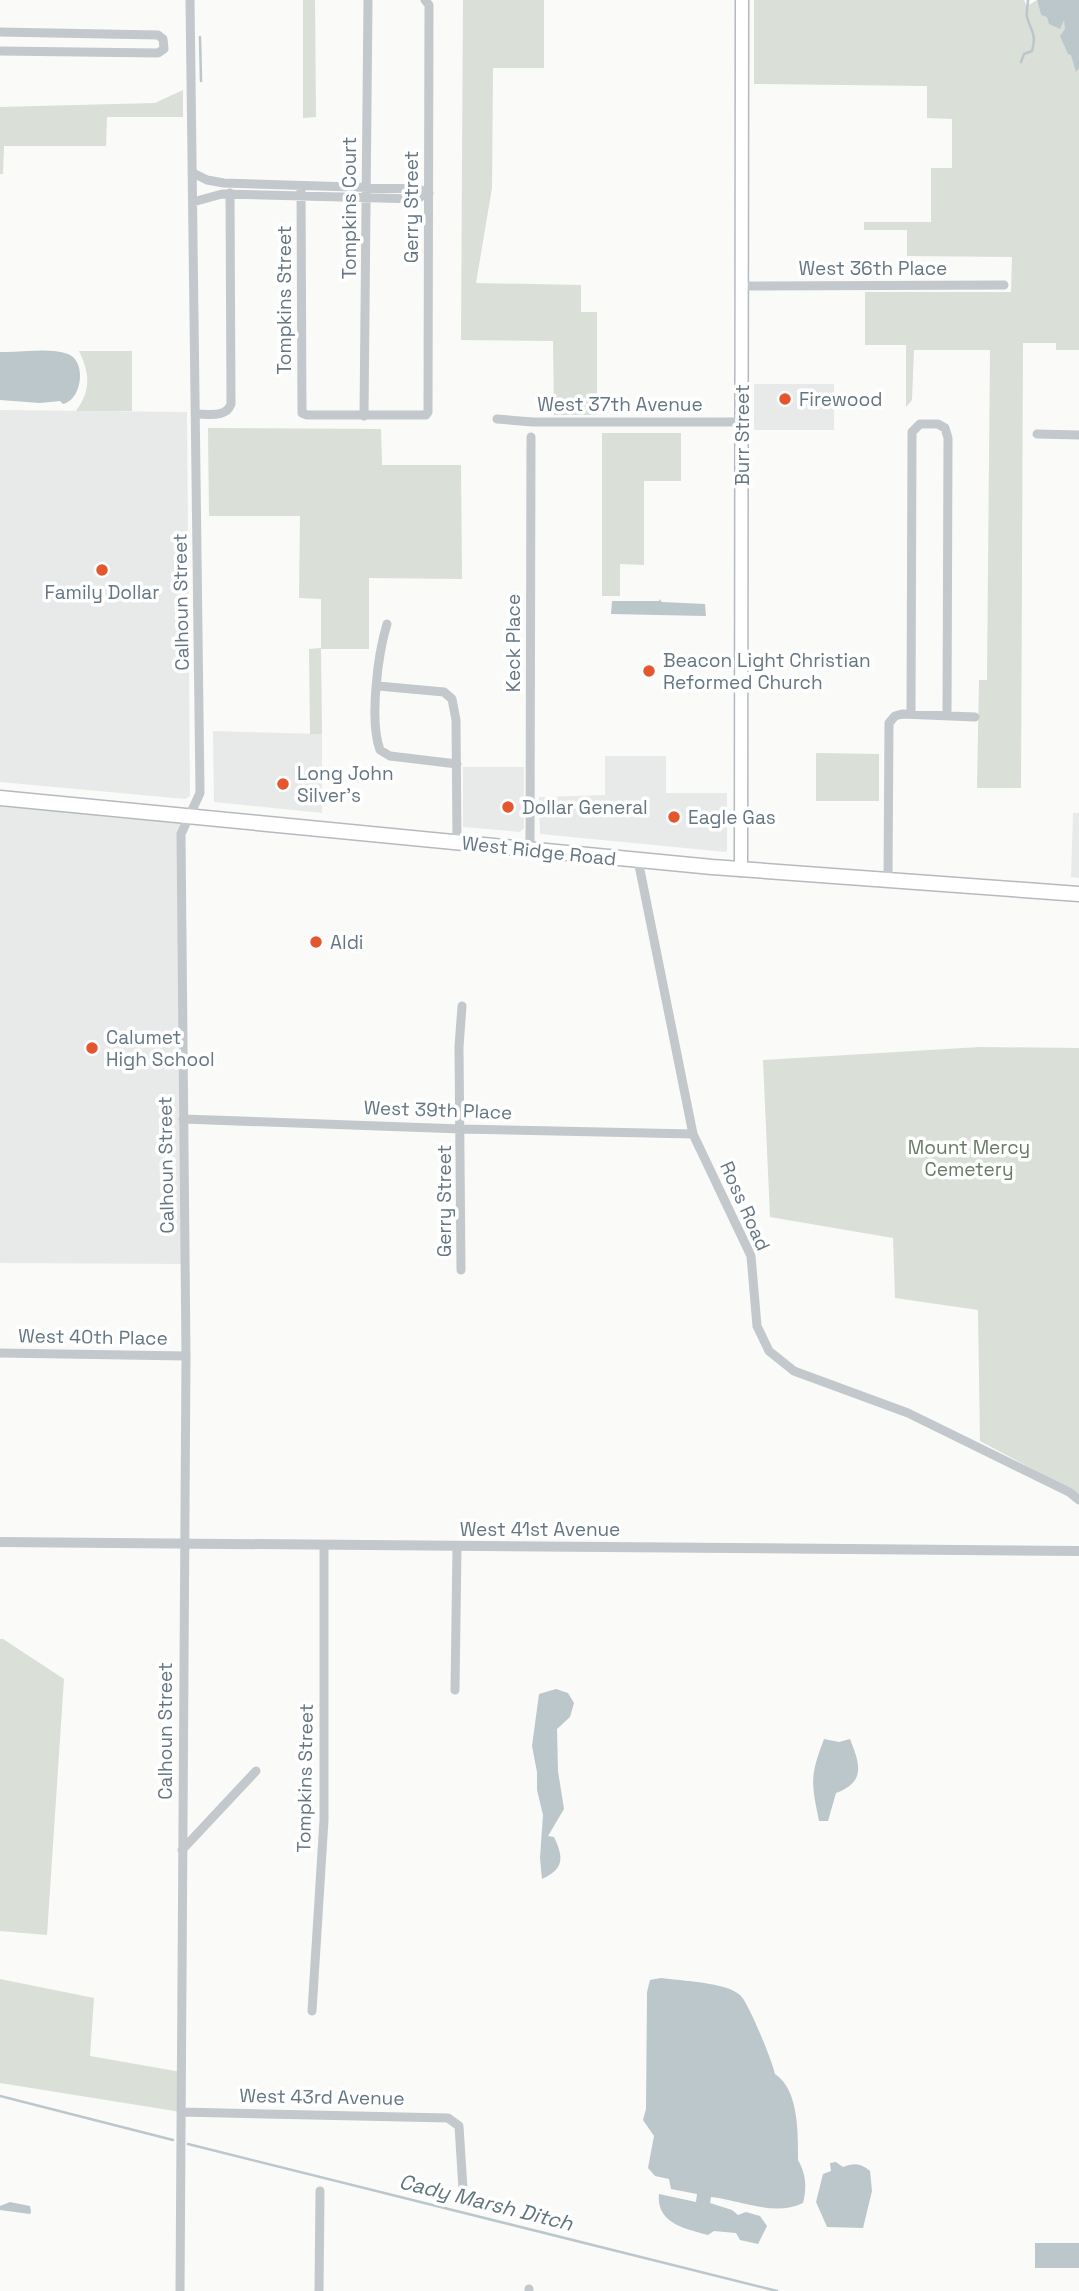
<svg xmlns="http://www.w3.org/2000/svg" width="1079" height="2291" viewBox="0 0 1079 2291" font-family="'Space Grotesk',sans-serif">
	<rect width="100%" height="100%" fill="#fafaf8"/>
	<!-- built -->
	<path fill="#e8e9e9" d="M754 384H834V430H754Z
		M0 410 187 412 190 796 185 799 0 782Z
		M213 731 322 734V813L214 802Z
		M605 756H666V793H727V850L726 852 540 834 539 797 605 795Z
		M463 767H524V828L520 832 463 827Z
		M0 797 190 818 181 834 185 1264 0 1263Z
		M1073 813H1079V878L1071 877Z"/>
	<!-- green -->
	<path fill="#dadfd7" d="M303 0H315L316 117 303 118Z
		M463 0H544V68H493L492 188 476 283 581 285V312H597V415H554L553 341 461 340Z
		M754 0H1024L1027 6 1037 0 1041 15 1064 19 1076 71 1079 68V350H1056V343H1023L1021 788H977L979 680H987L990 350H914L912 400 906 407V345H865V292H1011L1012 257 907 256V230H864V222H931V168H952V119L927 118V86L754 84Z
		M183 90V117H107L106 146H4L3 174H0V107L155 103Z
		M79 351H132V411H76C91 390 90 374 79 351Z
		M208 428 381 429 382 465H461L462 579 369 578V649H321L322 734H310L309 649 321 648V599L299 598 300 516H209Z
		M602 433H681V481H644V565L620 564V596H602Z
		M816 753 879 754V801H816Z
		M980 1047 1079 1048V1494L980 1441 978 1310 895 1298 893 1238 770 1217 763 1060Z
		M0 1639H3L64 1679 47 1935 0 1931Z
		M0 1979 94 1998 90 2056 181 2072V2112L0 2083Z"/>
	<!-- water -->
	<path fill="#bbc7cb" d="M1037 0H1079V68L1076 72 1071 55 1068 54 1060 36 1065 29 1064 20 1060 29 1049 24 1047 17 1041 15Z
		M0 352C21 353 48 347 68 354 87 361 82 400 63 404L60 401 40 403 0 400Z
		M659 599 662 602 705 604 706 616 611 614 612 601H659Z
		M556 1689 568 1693 574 1703 570 1717 557 1729 558 1771 564 1809 548 1836 554 1837C564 1858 564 1869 542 1879L540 1858 543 1815 537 1790V1772L532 1746 539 1694Z
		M824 1739 839 1742 850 1739C860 1764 866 1782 836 1793L828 1821H819C811 1782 810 1776 824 1739Z
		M661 1978C681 1981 726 1982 740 1995 749 2003 772 2061 775 2074 799 2090 798 2133 798 2160 806 2174 807 2187 803 2203 775 2217 740 2200 711 2197L710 2203 732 2210 738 2215 746 2212 760 2216 767 2226 758 2244 740 2240 736 2233 714 2231 708 2235C685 2229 656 2223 659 2194L696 2202 697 2194 671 2189 669 2179 655 2176 648 2168 654 2136 643 2120 646 2109 647 1992 650 1980Z
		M836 2162 843 2167C854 2163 860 2163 870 2171L872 2191 863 2228 827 2227 816 2202 823 2174 831 2171 830 2163Z
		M10 2202 30 2206 31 2212 30 2214 0 2210V2206Z
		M1035 2243H1079V2268H1035Z"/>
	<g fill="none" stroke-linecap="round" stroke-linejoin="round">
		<!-- stream -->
		<path stroke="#bbc7cb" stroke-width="2.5" d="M200 37 201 81
			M1021 62 1024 54 1032 51C1037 33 1031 32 1027 17 1026 12 1028 5 1028 0
			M0 2096 173 2140
			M188 2144 777 2291"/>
		<!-- secondary casing -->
		<g stroke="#b3babf" stroke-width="15">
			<path id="secondary" d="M741 870 742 0"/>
		</g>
		<!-- primary casing -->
		<g stroke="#b5babe" stroke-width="17">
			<path id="primary" d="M0 798 712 867 1079 894"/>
		</g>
		<!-- minor -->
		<path stroke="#c3c8cc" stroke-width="9" d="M0 32 158 35 163 39 164 49 158 53 0 51
			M193 173 207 180 224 183 418 189 429 193
			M301 186 302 413 307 415H426L428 412 429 5 425 0
			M193 202 222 194 418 199 425 193
			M742 286 1004 285
			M196 414C209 414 226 418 231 404L230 193
			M364 416 368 0
			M497 419 533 422H742
			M1037 434 1079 435
			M387 624C378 653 369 721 380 750L390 756 457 764
			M378 686 444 692 452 699 456 720 457 843
			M911 713 912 432 920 424H938L945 428 948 438 947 715
			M530 850 531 437
			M638 860 693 1134 751 1256 757 1326 769 1351 794 1371 908 1413 1069 1492 1079 1500
			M888 881 889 723 895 716 902 714 975 717
			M183 1119 461 1129 693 1134
			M461 1270 459 1047 462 1006
			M0 1353 186 1356
			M455 1690 457 1546
			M182 1850 256 1771
			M312 2011 324 1820V1545
			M181 2112 448 2118 459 2126 463 2189
			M529 2289V2291
			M180 2291 186 1356 181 834 200 793 190 0
			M319 2291 320 2191"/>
		<!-- tertiary -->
		<path stroke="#c3c8cc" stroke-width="10" d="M0 1542 1079 1551"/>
		<!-- secondary -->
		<use href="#secondary" stroke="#fff" stroke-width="12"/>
		<!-- primary -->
		<use href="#primary" stroke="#fff" stroke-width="14"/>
	</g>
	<!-- markers -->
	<g fill="#e4572e" stroke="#fff" stroke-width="2.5">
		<circle cx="785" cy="399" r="7"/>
		<circle cx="102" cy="570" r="7"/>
		<circle cx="649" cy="671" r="7"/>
		<circle cx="283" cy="784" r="7"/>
		<circle cx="508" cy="807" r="7"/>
		<circle cx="674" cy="817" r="7"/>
		<circle cx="316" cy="942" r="7"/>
		<circle cx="92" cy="1048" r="7"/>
	</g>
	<g text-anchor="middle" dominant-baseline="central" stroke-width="7" stroke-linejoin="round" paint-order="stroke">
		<!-- street labels -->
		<g font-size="19" fill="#657683" stroke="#fff">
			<text transform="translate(411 207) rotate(-90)">Gerry Street</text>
			<text transform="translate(349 208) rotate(-90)">Tompkins Court</text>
			<text x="873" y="268">West 36th Place</text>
			<text transform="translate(284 300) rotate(-90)">Tompkins Street</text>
			<text x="620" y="404">West 37th Avenue</text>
			<text transform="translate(742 435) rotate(-90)">Burr Street</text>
			<text transform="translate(181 602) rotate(-91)">Calhoun Street</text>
			<text transform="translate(513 643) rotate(-90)">Keck Place</text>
			<text transform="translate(539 851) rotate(6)">West Ridge Road</text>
			<text transform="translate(438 1110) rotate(2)">West 39th Place</text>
			<text transform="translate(166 1165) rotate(-91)">Calhoun Street</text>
			<text transform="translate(444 1201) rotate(-90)">Gerry Street</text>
			<text transform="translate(745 1206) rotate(66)">Ross Road</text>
			<text transform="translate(93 1337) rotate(1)">West 40th Place</text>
			<text x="540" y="1529">West 41st Avenue</text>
			<text transform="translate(165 1731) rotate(-90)">Calhoun Street</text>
			<text transform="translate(305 1778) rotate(-89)">Tompkins Street</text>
			<text transform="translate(322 2097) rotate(1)">West 43rd Avenue</text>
		</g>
		<!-- poi labels -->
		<g font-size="19" fill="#657683" stroke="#fff" text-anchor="start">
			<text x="799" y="399">Firewood</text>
			<text x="102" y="592" text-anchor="middle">Family Dollar</text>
			<text x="663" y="660">Beacon Light Christian<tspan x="663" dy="22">Reformed Church</tspan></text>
			<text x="297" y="773">Long John<tspan x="297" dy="22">Silver's</tspan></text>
			<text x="522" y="807">Dollar General</text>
			<text x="688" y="817">Eagle Gas</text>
			<text x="330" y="942">Aldi</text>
			<text x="106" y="1037">Calumet<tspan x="106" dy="22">High School</tspan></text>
		</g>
		<!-- park labels -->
		<g font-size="19" fill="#687a64" stroke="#fff">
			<text x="969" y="1147">Mount Mercy<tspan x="969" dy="22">Cemetery</tspan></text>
		</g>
		<!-- water labels -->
		<g font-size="21" font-style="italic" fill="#60757c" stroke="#fff">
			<text transform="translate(486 2202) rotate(14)">Cady Marsh Ditch</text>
		</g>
	</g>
</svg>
